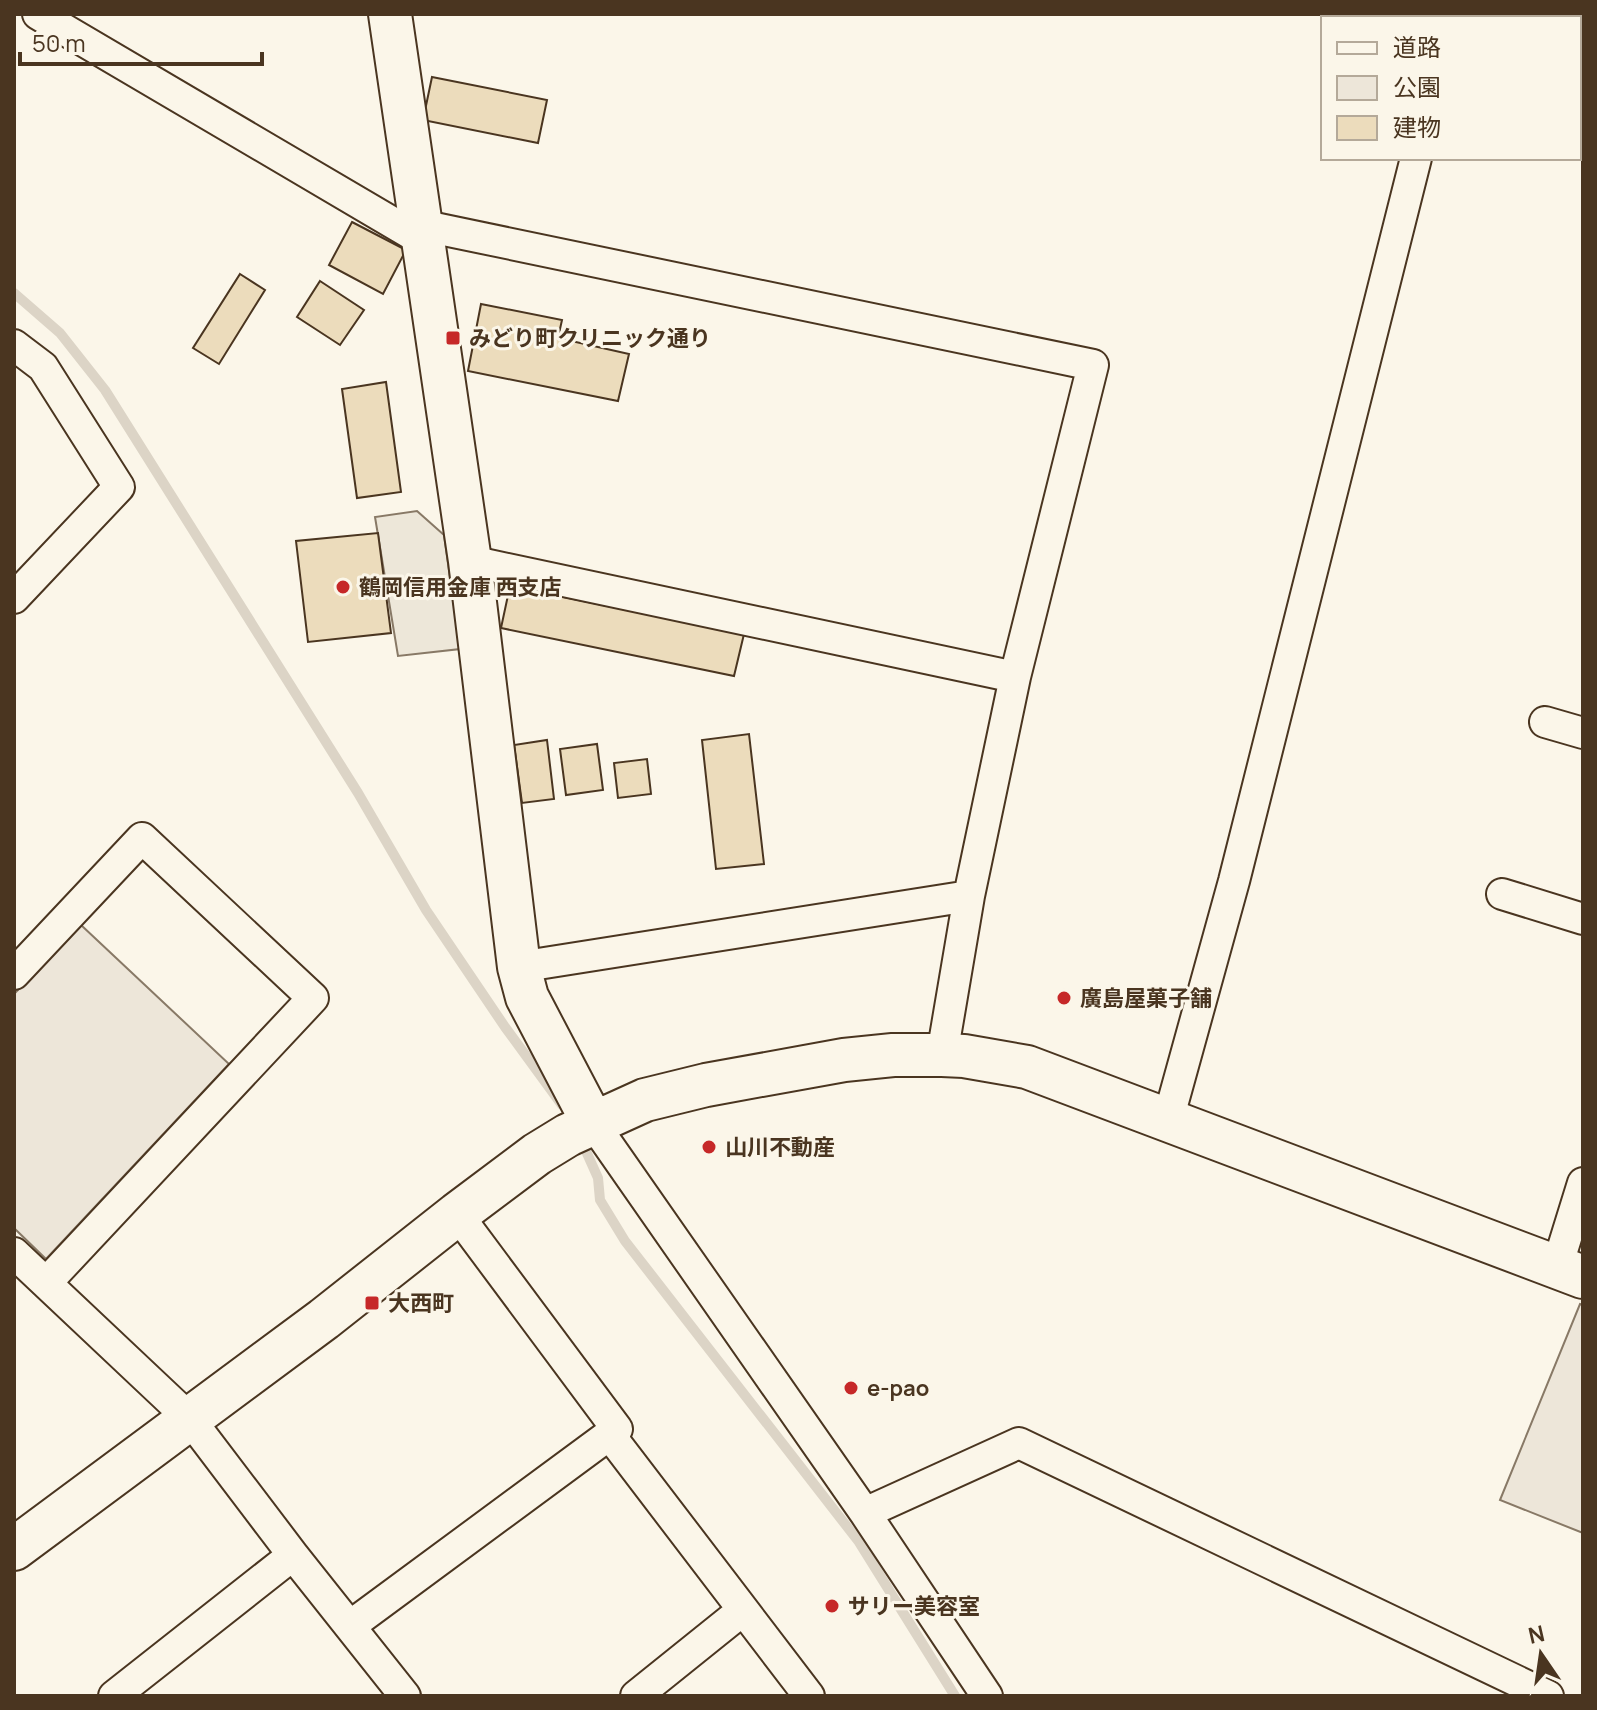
<svg xmlns="http://www.w3.org/2000/svg" width="1597" height="1710" viewBox="0 0 1597 1710" font-family="Manrope,'Noto Sans JP',sans-serif">
	<rect width="100%" height="100%" fill="#fbf6e9"/>
	<!-- green -->
	<path fill="#ede6d9" stroke="#887966" stroke-width="2" d="M81 925 229 1064 46 1259 14 1228V994Z
		M1580 1304 1583 1305V1533L1500 1500Z"/>
	<!-- parking -->
	<path fill="#ede7d9" stroke="#887966" stroke-width="2" d="M417 511 444 535 460 649 398 656 375 517Z"/>
	<g fill="none" stroke-linecap="round" stroke-linejoin="round">
		<!-- stream -->
		<path stroke="#dcd4c6" stroke-width="10" d="M14 293 60 333 105 390 358 793 426 910 505 1027 562 1105
			M581 1140 598 1178 600 1200 625 1241 859 1542 955 1696"/>
	</g>
	<!-- building -->
	<path fill="#ecdcbc" stroke="#4a3520" stroke-width="2" d="M432 77 547 100 538 143 423 120Z
		M352 222 406 250 383 294 329 265Z
		M240 274 265 290 219 364 193 348Z
		M320 281 364 310 340 345 297 317Z
		M481 304 562 320 558 338 629 354 618 401 468 371Z
		M386 382 401 492 357 498 342 389Z
		M378 533 391 633 308 642 296 541Z
		M510 586 744 634 734 676 501 628Z
		M749 734 764 864 716 869 702 740Z
		M547 740 554 799 522 803 514 745Z
		M597 744 603 790 566 795 560 749Z
		M647 759 651 794 618 798 614 763Z"/>
	<g fill="none" stroke-linecap="round" stroke-linejoin="round">
		<!-- street casing -->
		<g stroke="#4a3520" stroke-width="34">
			<path id="street" d="M38 14 422 240
				M1452 18 1453 14
				M420 225 1093 365 1015 677 969 896 942 1055
				M14 345 43 367 119 487 14 598
				M470 561 1015 677
				M1545 722 1583 733
				M1502 894 1583 919
				M519 967 969 896
				M14 974 142 838 313 998 46 1283
				M1168 1120 1234 881 1416 158
				M593 1123 865 1513 987 1696
				M14 1253 189 1418 293 1555 405 1696
				M1557 1267 1583 1183
				M609 1434 809 1696
				M865 1513 1019 1443 1548 1696
				M350 1626 617 1429 457 1214
				M114 1696 293 1555
				M636 1696 743 1610"/>
		</g>
		<!-- secondary casing -->
		<g stroke="#4a3520" stroke-width="46">
			<path id="secondary" d="M390 14 470 561 519 967 527 997 593 1123
				M14 1549 324 1319 457 1214 537 1154 568 1135 645 1100 706 1085 844 1060 893 1055H942L964 1056 1027 1067 1583 1277"/>
		</g>
		<!-- primary casing -->
		<g stroke="#4a3520" stroke-width="48">
			<path id="primary" d="M1545 14 1583 17"/>
		</g>
		<!-- street -->
		<use href="#street" stroke="#fbf6e9" stroke-width="30"/>
		<!-- secondary -->
		<use href="#secondary" stroke="#fbf6e9" stroke-width="42"/>
		<!-- primary -->
		<use href="#primary" stroke="#fbf6e9" stroke-width="44"/>
	</g>
	<!-- markers -->
	<g fill="#c62828" stroke="#fbf6e9" stroke-width="3">
		<rect x="445" y="330" width="16" height="16" rx="4"/>
		<circle cx="343" cy="587" r="8"/>
		<circle cx="1064" cy="998" r="8"/>
		<circle cx="709" cy="1147" r="8"/>
		<rect x="364" y="1295" width="16" height="16" rx="4"/>
		<circle cx="851" cy="1388" r="8"/>
		<circle cx="832" cy="1606" r="8"/>
	</g>
	<g text-anchor="middle" dominant-baseline="central" stroke-width="6" stroke-linejoin="round" paint-order="stroke">
		<!-- poi labels -->
		<g font-size="22" font-weight="bold" fill="#4a3520" stroke="#fbf6e9" text-anchor="start">
			<text x="469" y="338">みどり町クリニック通り</text>
			<text x="359" y="587">鶴岡信用金庫 西支店</text>
			<text x="1080" y="998">廣島屋菓子舗</text>
			<text x="725" y="1147">山川不動産</text>
			<text x="388" y="1303">大西町</text>
			<text x="867" y="1388">e-pao</text>
			<text x="848" y="1606">サリー美容室</text>
		</g>
	</g>
	<!-- border -->
	<rect width="1597" height="1710" fill="none" stroke="#4a3520" stroke-width="32"/>
	<!-- legend -->
	<rect x="1321" y="16" width="260" height="144" fill="#fbf6e9" stroke="#b4a999" stroke-width="2"/>
	<rect x="1337" y="42" width="40" height="12" fill="#fbf6e9" stroke="#b4a999" stroke-width="2"/>
	<text x="1393" y="56" font-size="24" fill="#4a3520">道路</text>
	<rect x="1337" y="76" width="40" height="24" fill="#ede6d9" stroke="#b4a999" stroke-width="2"/>
	<text x="1393" y="96" font-size="24" fill="#4a3520">公園</text>
	<rect x="1337" y="116" width="40" height="24" fill="#ecdcbc" stroke="#b4a999" stroke-width="2"/>
	<text x="1393" y="136" font-size="24" fill="#4a3520">建物</text>
	<!-- north arrow -->
	<g transform="translate(1541 1654) rotate(347)" stroke="#fbf6e9" stroke-width="6" paint-order="stroke">
	<path d="M0-6L14 30L0 20L-14 30Z" fill="#4a3520"/>
	<text y="-12" font-size="22" font-weight="bold" text-anchor="middle" fill="#4a3520">N</text>
	</g>
	<!-- scale -->
	<path d="M20 52v12h242v-12" fill="none" stroke="#4a3520" stroke-width="4"/>
	<text x="32" y="52" font-size="24" fill="#4a3520" stroke="#fbf6e9" stroke-width="6" paint-order="stroke">50 m</text>
</svg>
